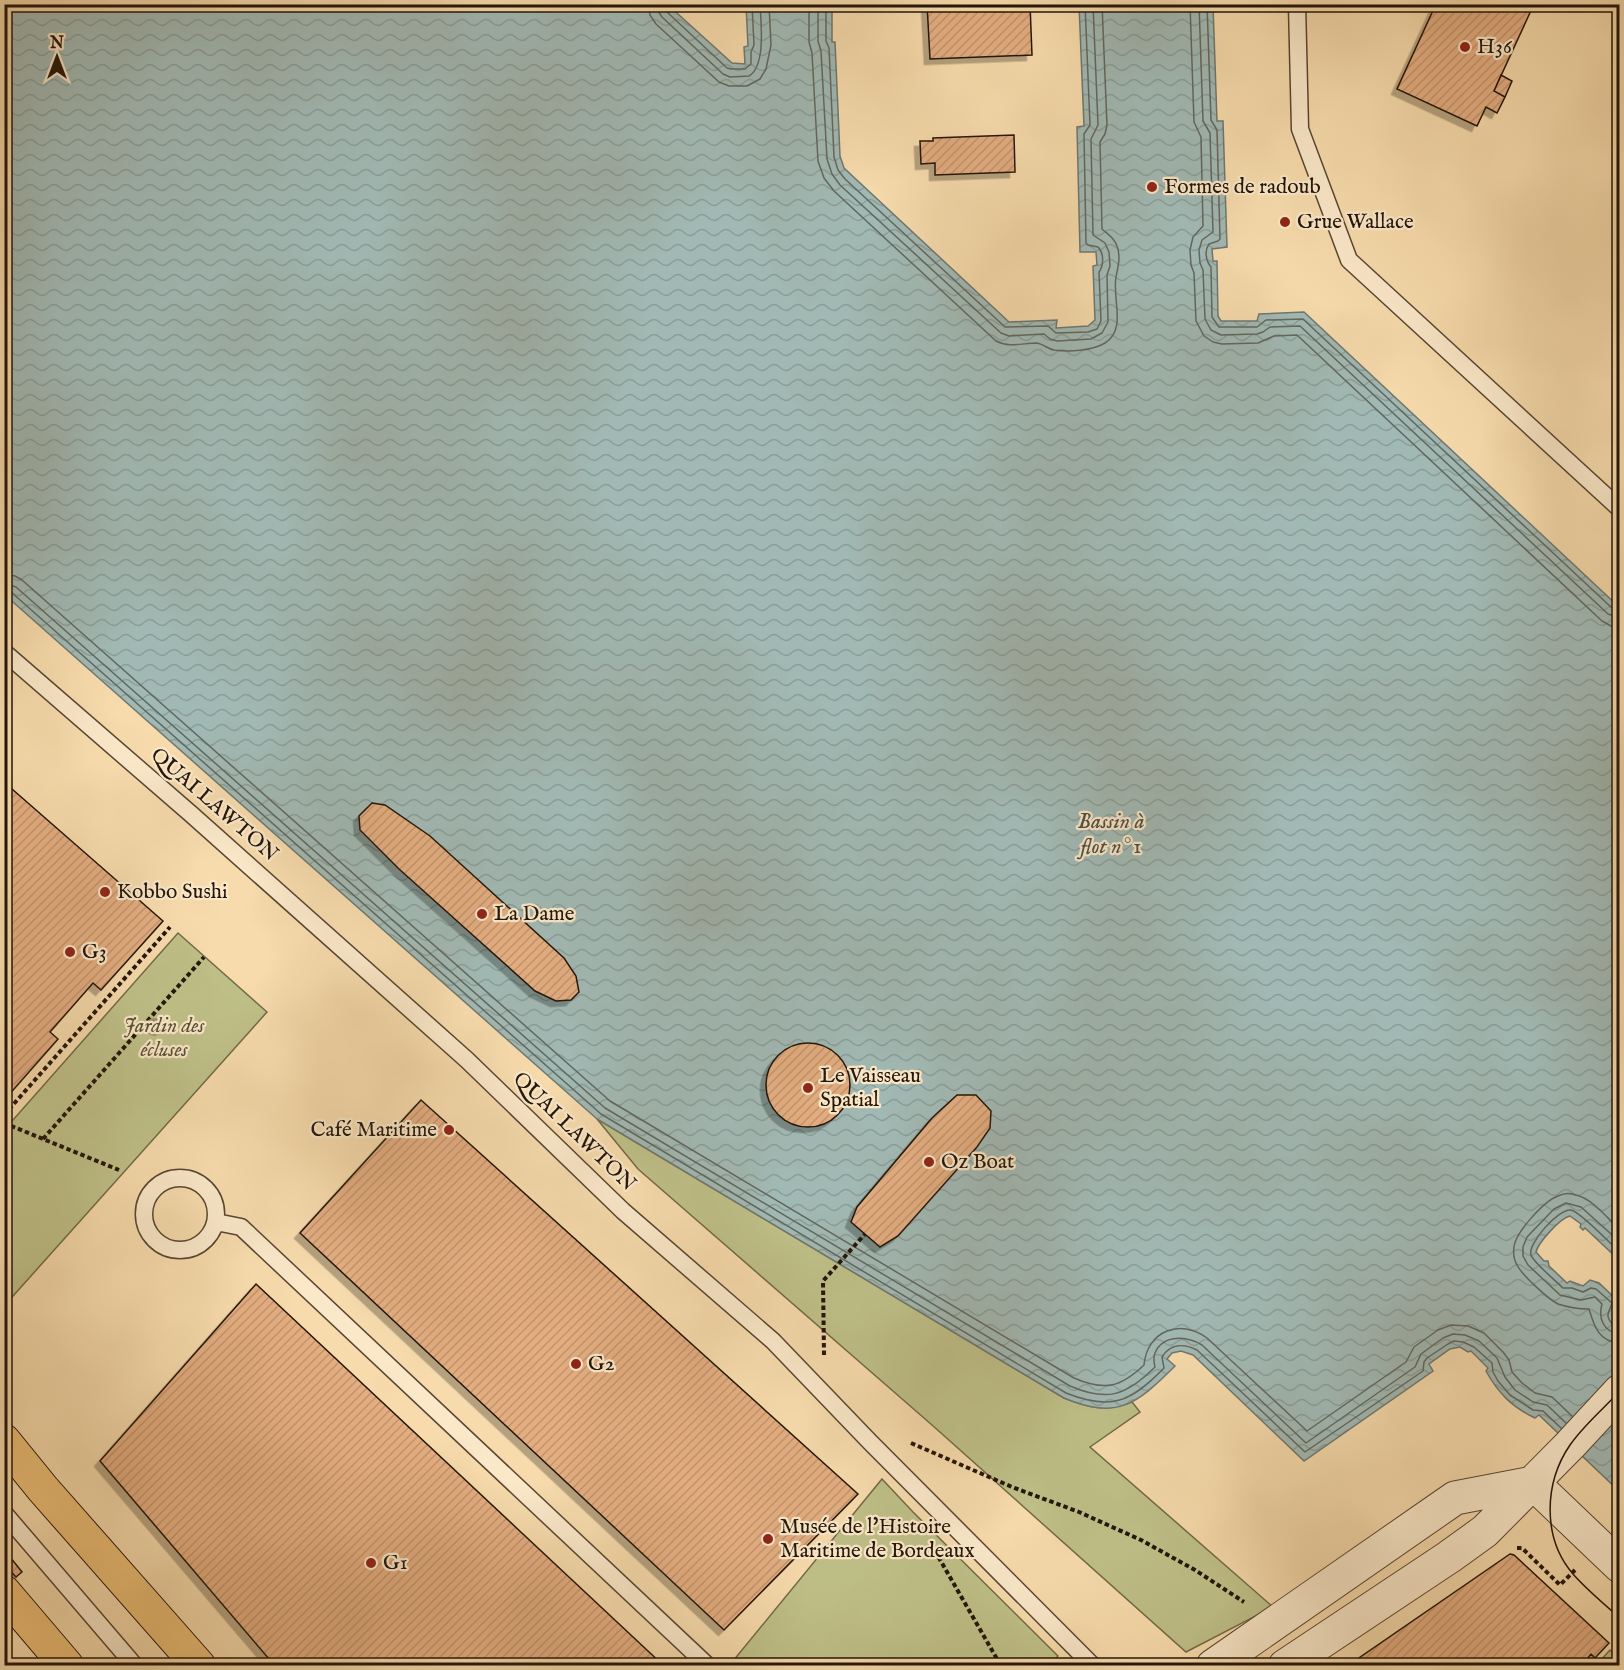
<svg xmlns="http://www.w3.org/2000/svg" width="1624" height="1670" viewBox="0 0 1624 1670" font-family="'IM FELL English',serif">
	<defs>
		<pattern id="water-waves" width="16" height="10" patternUnits="userSpaceOnUse" patternTransform="scale(1.5)"><rect width="16" height="10" fill="#a1b9b4"/><path d="M0 5q4-4 8 0t8 0" fill="none" stroke="#8a9e99"/></pattern>
		<pattern id="building-hatch" width="6" height="6" patternUnits="userSpaceOnUse" patternTransform="scale(1.5)"><rect width="6" height="6" fill="#e3ad80"/><path d="M-1 1l2-2M0 6l6-6M5 7l2-2" fill="none" stroke="#c2946d"/></pattern>
		<filter id="shadow"><feDropShadow dx="-5.5" dy="5.5" stdDeviation="0" flood-color="#0004"/></filter>
	</defs>
	<rect width="100%" height="100%" fill="#f7dbac"/>
	<filter id="stains"><feTurbulence type="fractalNoise" baseFrequency=".00333" numOctaves="4"/><feColorMatrix values="0 0 0 0 .2 0 0 0 0 .09 0 0 0 0 .02 0 0 0 .5 -.17"/></filter>
	<radialGradient id="worn" r=".72"><stop offset=".6" stop-color="#630" stop-opacity="0"/><stop offset="1" stop-color="#630" stop-opacity=".3"/></radialGradient>
	<!-- green -->
	<path fill="#bfc088" stroke="#716a48" stroke-width="1.5" d="M178 933 267 1012 5 1305V1129Z
		M597 1119 1064 1398C1089 1408 1106 1412 1132 1402L1140 1412 1090 1447 1273 1607 1186 1652 932 1425 638 1169Z
		M882 1479 913 1512 1058 1656 1050 1665 738 1666 733 1661Z
		M1610 1650 1619 1659V1665H1596Z"/>
	<!-- water -->
	<path fill="url(#water-waves)" stroke="#6f7770" stroke-width="1.5" d="M5 5H668L732 63 745 64 744 47 748 46 746 5H832V42H835L840 156 844 168 1009 322 1057 320 1056 328 1088 326 1095 320 1093 266 1097 265 1096 252H1080L1077 127 1084 126 1079 5H1213L1217 121H1223L1227 247 1212 249 1213 261H1217L1218 316 1221 321H1257L1259 314 1304 312 1619 607V1260L1585 1228 1583 1230 1580 1227 1581 1224 1570 1216C1560 1218 1538 1243 1536 1252L1544 1261H1548L1549 1266 1567 1283 1570 1281 1583 1286 1590 1280 1599 1283 1619 1302V1306L1613 1313 1620 1324 1618 1330 1620 1331 1619 1491 1539 1415 1535 1418C1512 1407 1498 1393 1486 1371L1488 1368 1471 1351 1468 1352 1460 1347 1450 1349 1429 1364 1433 1371 1304 1461 1193 1355 1181 1351 1172 1353 1167 1359 1175 1366C1136 1405 1117 1420 1064 1398L597 1119 5 595Z"/>
	<g fill="none" stroke-linecap="round" stroke-linejoin="round">
		<!-- shore -->
		<path stroke="#62675e" stroke-width="1.5" d="M648 4 650 15 656 24 719 82 729 86H747L760 79 766 69 771 45 769 4
			M657 4 658 11 662 17 723 74 730 77 749 76C766 66 761 23 760 4
			M665 4 667 12 727 68 731 69H745L751 64V52L754 45 752 4
			M809 4V42L812 53 818 161 824 178 834 191 996 341C1009 348 1023 343 1037 343 1043 344 1048 349 1054 350 1068 352 1092 351 1105 343 1127 329 1112 299 1116 277 1118 266 1121 257 1117 246 1114 237 1107 234 1102 229L1100 142 1105 134 1107 125 1102 4
			M818 4V41L821 51 827 159 832 174 840 185 1001 333 1009 336 1044 334 1050 339 1057 341 1091 339 1102 333 1108 322 1107 275 1110 266 1109 252 1105 243 1093 235 1091 139 1098 125 1093 4
			M826 4V41L829 48 834 157 838 170 845 179 1005 327 1048 326 1056 333 1088 332 1097 329 1101 321 1099 272C1104 265 1104 253 1098 247L1088 245 1086 243 1084 134 1090 125 1085 4
			M1190 4 1194 122 1201 137 1203 226 1193 237 1190 250 1191 265 1194 273 1196 321 1204 336 1213 342 1222 344 1258 343 1274 336 1297 335 1602 621 1611 626 1620 627
			M1199 4 1203 121 1210 133 1213 232 1202 240 1199 250 1200 263 1203 270 1205 319 1211 330 1221 335 1257 334 1263 332 1270 327 1300 326 1608 614 1620 618
			M1207 4 1211 120 1217 130 1220 239 1218 241 1209 244C1204 251 1206 261 1211 267L1212 317 1219 327H1257L1266 320 1303 319 1613 609 1620 611
			M4 574 15 576 22 580 610 1101 1074 1378C1104 1391 1120 1388 1144 1365 1147 1331 1180 1318 1207 1338L1307 1431 1406 1362 1414 1347 1438 1330 1451 1325 1468 1326 1484 1333 1503 1352 1509 1360 1512 1372 1522 1383 1535 1393 1552 1397 1572 1416
			M4 583 16 587 605 1108 1070 1386C1107 1402 1126 1396 1155 1367 1154 1363 1153 1358 1155 1353 1163 1334 1187 1336 1202 1345L1306 1443 1415 1367 1421 1354 1443 1338 1453 1334 1465 1335 1479 1341 1497 1358 1505 1377 1515 1390 1533 1402 1547 1405 1566 1423
			M4 591 11 592 601 1114 1066 1393C1111 1411 1131 1402 1164 1368L1162 1357C1170 1344 1183 1343 1197 1350L1305 1452 1423 1371 1424 1362 1427 1358 1448 1344 1454 1341 1463 1342 1474 1347 1492 1363 1493 1372 1498 1381 1510 1395 1533 1410 1543 1411 1561 1428
			M1620 1230C1607 1218 1593 1199 1576 1195 1571 1193 1564 1193 1558 1196 1544 1201 1515 1233 1514 1247 1513 1254 1514 1260 1517 1265 1522 1275 1548 1299 1558 1304 1567 1307 1580 1309 1589 1309 1594 1325 1598 1342 1620 1343
			M1620 1242 1581 1207 1566 1203 1554 1209 1527 1237 1523 1247V1256L1528 1265 1560 1295 1581 1300 1595 1297 1602 1304C1598 1318 1603 1332 1620 1334
			M1620 1252C1610 1244 1581 1212 1571 1210 1559 1208 1527 1244 1531 1255 1533 1262 1557 1282 1563 1288H1572L1583 1292 1591 1288 1596 1289 1612 1303C1609 1314 1604 1314 1613 1325L1620 1326"/>
	</g>
	<!-- building -->
	<path fill="url(#building-hatch)" stroke="#231509" stroke-width="1.5" filter="url(#shadow)" d="M927 4H1030L1032 55 930 59Z
		M1436 4H1534L1494 91 1505 97 1497 113 1486 107 1477 126 1397 89Z
		M1501 75 1512 81 1505 97 1494 91Z
		M1014 135 1015 172 935 175V163L921 164 920 141H933V138Z
		M4 782 163 921 101 990 93 983 50 1032 58 1039 7 1097 4 1094Z
		M372 803 385 805 430 836 564 958 576 976 579 992 571 1000 556 1001 535 991 399 869 360 830 359 816Z
		M766 1085a42 42 0 1 1 84 0a42 42 0 1 1-84 0Z
		M957 1095H976L991 1111 990 1128 977 1147 898 1236 880 1247 851 1222 857 1207 932 1118Z
		M421 1100 858 1494 724 1630 300 1233Z
		M256 1284 664 1666H275L100 1461Z
		M1510 1554 1514 1555 1609 1643 1595 1658 1591 1654 1581 1666H1366L1359 1658Z
		M10 1557 22 1572 16 1577 4 1564Z"/>
	<g fill="none" stroke-linecap="round" stroke-linejoin="round">
		<!-- lane casing -->
		<g stroke="#584632" stroke-width="19">
			<path id="lane" d="M1297 4 1300 129 1349 260 1620 509
				M4 652 191 814 467 1060 623 1211 773 1341 870 1442 1093 1666
				M144 1214a36 36 0 1 1 72 0a36 36 0 1 1-72 0Z
				M216 1222 241 1227 708 1666
				M4 1513 135 1666"/>
		</g>
		<!-- street casing -->
		<g stroke="#584632" stroke-width="35">
			<path id="street" d="M1533 1483 1620 1566
				M1213 1666 1455 1498 1533 1483
				M1285 1666 1449 1557 1485 1531 1570 1445 1620 1391"/>
		</g>
		<!-- primary casing -->
		<g stroke="#231509" stroke-width="35">
			<path id="primary" d="M4 1441 43 1489 199 1666
				M4 1592 67 1666"/>
		</g>
		<!-- path -->
		<path stroke="#231509" stroke-width="4" stroke-dasharray="4.5 3" stroke-linecap="butt" d="M4 1115 170 927
			M4 1123 119 1170
			M43 1139 204 957
			M824 1355 823 1281 865 1234
			M911 1443 1012 1487 1079 1512 1141 1540 1195 1570 1244 1602
			M931 1544 1001 1666
			M1517 1548H1522L1560 1585 1575 1570"/>
		<!-- lane -->
		<use href="#lane" stroke="#fae8c9" stroke-width="16"/>
		<!-- street -->
		<use href="#street" stroke="#fae8c9" stroke-width="33"/>
		<!-- primary -->
		<use href="#primary" stroke="#ecbe76" stroke-width="33"/>
		<!-- tram -->
		<path stroke="#231509" stroke-width="1.5" d="M1620 1391C1603 1409 1583 1426 1570 1445 1544 1483 1542 1538 1573 1574 1587 1590 1604 1604 1620 1618"/>
	</g>
	<!-- trees -->
	<circle fill="#a18f6b" cx="154" cy="1027" r="9"/>
	<!-- markers -->
	<g fill="#8f2418" stroke="#fae8c9" stroke-width="2">
		<circle cx="1465" cy="47" r="6"/>
		<circle cx="1152" cy="187" r="6"/>
		<circle cx="1285" cy="222" r="6"/>
		<circle cx="105" cy="892" r="6"/>
		<circle cx="482" cy="914" r="6"/>
		<circle cx="70" cy="952" r="6"/>
		<circle cx="808" cy="1088" r="6"/>
		<circle cx="449" cy="1130" r="6"/>
		<circle cx="929" cy="1162" r="6"/>
		<circle cx="576" cy="1364" r="6"/>
		<circle cx="768" cy="1539" r="6"/>
		<circle cx="371" cy="1563" r="6"/>
	</g>
	<g text-anchor="middle" dominant-baseline="central" stroke-width="4.5" stroke-linejoin="round" paint-order="stroke">
		<!-- poi labels -->
		<g font-size="21" fill="#231509" stroke="#fae8c9" text-anchor="start">
			<text x="1477" y="47">H36</text>
			<text x="1164" y="187">Formes de radoub</text>
			<text x="1297" y="222">Grue Wallace</text>
			<text x="117" y="892">Kobbo Sushi</text>
			<text x="494" y="914">La Dame</text>
			<text x="82" y="952">G3</text>
			<text x="820" y="1076">Le Vaisseau<tspan x="820" dy="24">Spatial</tspan></text>
			<text x="437" y="1130" text-anchor="end">Café Maritime</text>
			<text x="941" y="1162">Oz Boat</text>
			<text x="588" y="1364">G2</text>
			<text x="780" y="1527">Musée de l'Histoire<tspan x="780" dy="24">Maritime de Bordeaux</tspan></text>
			<text x="383" y="1563">G1</text>
		</g>
		<!-- street labels -->
		<g font-size="21" fill="#231509" stroke="#fae8c9">
			<text transform="translate(214 805) rotate(41)">QUAI LAWTON</text>
			<text transform="translate(574 1132) rotate(44)">QUAI LAWTON</text>
		</g>
		<!-- park labels -->
		<g font-size="21" font-style="italic" fill="#5a5135" stroke="#fae8c9">
			<text x="164" y="1026">Jardin des<tspan x="164" dy="24">écluses</tspan></text>
		</g>
		<!-- water labels -->
		<g font-size="22" font-style="italic" fill="#4f4e45" stroke="#fae8c9">
			<text x="1111" y="822">Bassin à<tspan x="1111" dy="25">flot n° 1</tspan></text>
		</g>
	</g>
	<!-- margin -->
	<rect width="1624" height="1670" fill="none" stroke="#f7dbac" stroke-width="24"/>
	<rect x="6" y="6" width="1612" height="1658" fill="none" stroke="#231509" stroke-width="3"/>
	<rect x="12" y="12" width="1600" height="1646" fill="none" stroke="#231509" stroke-width="1.5"/>
	<!-- north arrow -->
	<g transform="translate(57 57)" stroke="#fae8c9" stroke-width="4.5" paint-order="stroke">
	<path d="M0-4.5L10 22L0 15L-10 22Z" fill="#231509"/>
	<text y="-9" font-size="16" font-weight="bold" text-anchor="middle" fill="#231509">N</text>
	</g>
	<rect width="100%" height="100%" filter="url(#stains)"/>
	<rect width="100%" height="100%" fill="url(#worn)"/>
</svg>
